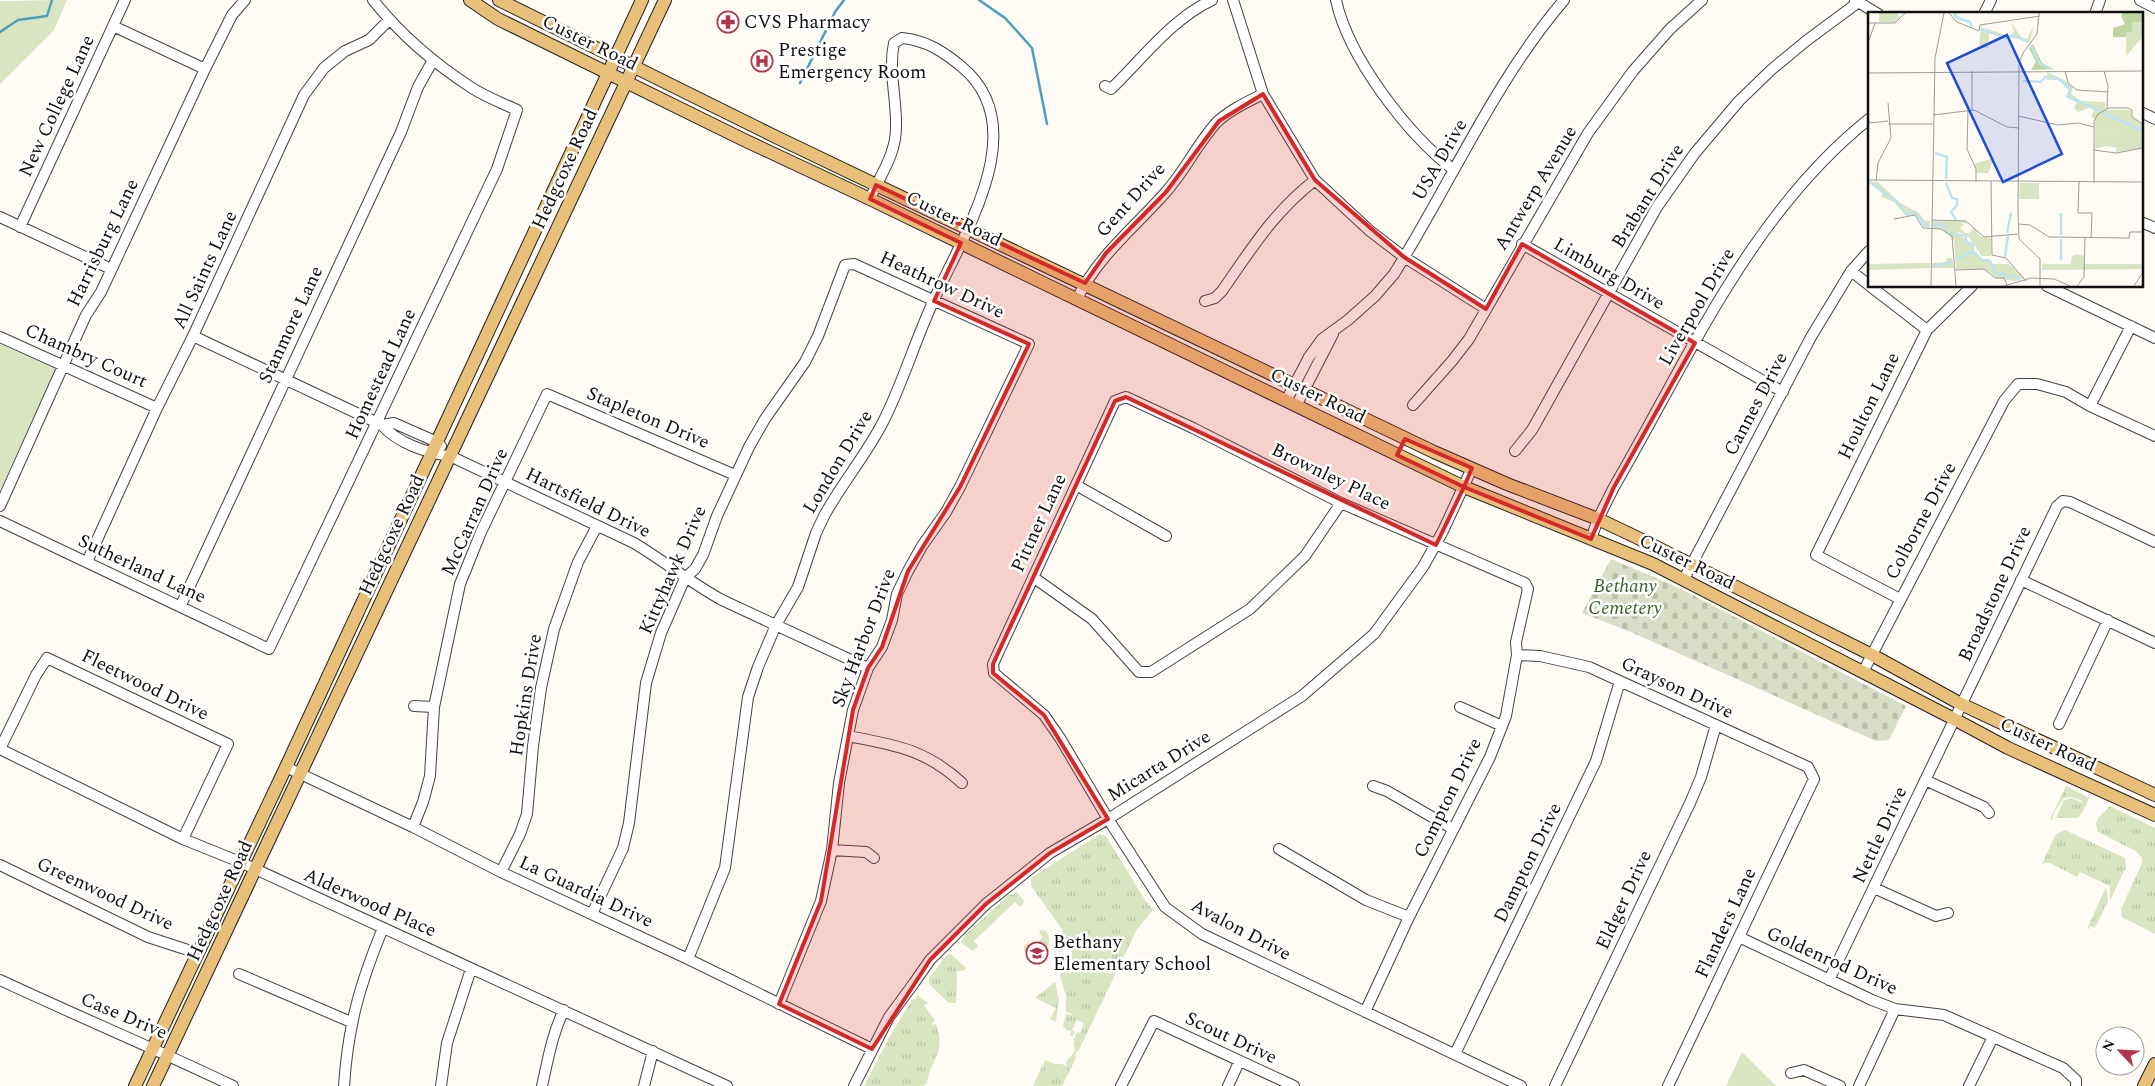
<svg xmlns="http://www.w3.org/2000/svg" width="2155" height="1086" viewBox="0 0 2155 1086" font-family="Spectral,serif">
	<defs>
		<pattern id="grass-tufts" width="24" height="20" patternUnits="userSpaceOnUse" patternTransform="scale(1.25)"><rect width="24" height="20" fill="#d8e5c0"/><path d="M3 7l-1-3M5 7V3M7 7l1-3M15 17l-1-3M17 17v-4M19 17l1-3" fill="none" stroke="#b8c3a4"/></pattern>
		<pattern id="cemetery-stones" width="16" height="16" patternUnits="userSpaceOnUse" patternTransform="scale(1.25)"><rect width="16" height="16" fill="#d9dec6"/><path d="M2 7V4a2 2 0 0 1 4 0v3zM10 15v-3a2 2 0 0 1 4 0v3z" fill="#b9bda9"/></pattern>
	</defs>
	<rect width="100%" height="100%" fill="#fefaf4"/>
	<!-- grass -->
	<path fill="url(#grass-tufts)" d="M2066 786 2089 798 2082 813 2078 818H2056L2064 800 2072 798 2082 803 2083 801 2071 797 2064 798 2055 811 2052 820 2050 819Z
		M2110 806 2155 828V934L2122 917 2121 909 2142 863V858L2136 851 2098 832 2096 824 2098 818Z
		M2065 830 2125 858 2126 867 2110 901V886L2080 872 2077 877 2048 862 2042 864 2056 834Z
		M1100 834 1106 836 1143 897 1153 910 1137 929 1079 1050 1076 1052 1075 1060 1062 1086H1033L1045 1060 1055 1064H1063L1064 1066 1067 1065 1066 1062 1075 1051 1074 1039 1077 1032 1080 1033 1084 1023 1077 1020 1072 1030 1075 1032 1072 1037 1070 1034 1072 1032 1070 1030 1068 1031 1063 1026 1066 1014 1073 1015V1014L1066 1012V997L1060 975 1066 962H1072V950H1067L1062 929 1031 886V878Z
		M2106 887 2108 901 2095 928 2090 926 2089 929H2087Z
		M1016 891 1024 901 1021 907 1015 902 974 941 978 946 973 951 961 943V941L964 942 962 940 964 936 1010 894 1014 895Z
		M1041 930 1046 931C1056 947 1040 952 1027 953L1024 950V946L1029 942 1034 946 1043 937 1039 933Z
		M948 954H951L966 968 963 971H957L956 1003H949L929 984V978Z
		M1055 982 1059 1000 1056 1022 1050 1019 1056 1008 1035 998Z
		M917 995 928 1003 924 1005 935 1021 932 1023 933 1025 936 1024C947 1053 930 1059 927 1083L923 1086H864L891 1034 912 1000 916 999Z"/>
	<!-- cemetery -->
	<path fill="url(#cemetery-stones)" d="M1611 559 1677 587 1906 706 1889 740 1876 741 1631 632 1582 613Z"/>
	<!-- park -->
	<path fill="#d8e5c0" d="M67 0 54 30 0 84V1Z
		M0 344 56 369 0 490Z
		M1742 1052 1776 1086H1726Z"/>
	<g fill="none" stroke-linecap="round" stroke-linejoin="round">
		<!-- stream -->
		<path stroke="#4d9ebe" stroke-width="2.5" d="M979 0 1005 18 1032 48 1047 124
			M0 32 18 20 47 16 52 0
			M800 83 835 12 844 0"/>
		<!-- minor casing -->
		<g stroke="#434343" stroke-width="12">
			<path id="minor" d="M1233 0 1263 94 1315 180 1370 231 1404 257 1486 309
				M1336 0C1348 57 1408 135 1454 170
				M1855 0 1878 14
				M2140 0 2155 8
				M1984 14 1991 0
				M2095 14 2100 0
				M113 26 205 69
				M1105 86 1111 89C1143 58 1172 19 1212 0
				M2141 112 2155 119
				M0 217 111 269
				M2141 222 2155 228
				M20 227 125 0
				M1522 244 1783 392
				M1851 271 1869 285
				M1870 286 1927 330
				M2047 286 2155 338
				M1077 299C1098 256 1134 228 1165 193 1185 171 1197 144 1217 122 1230 110 1247 102 1263 94
				M1205 301 1215 298 1222 291C1252 248 1273 213 1315 180
				M193 336 382 425C397 443 427 453 450 456L634 543C664 561 691 583 722 600L868 668
				M0 337 157 408
				M1286 401 1309 357 1322 339 1348 320 1375 296 1394 274C1451 183 1494 82 1564 0
				M1413 405 1452 361 1469 339 1588 133 1633 71 1670 29 1702 0
				M1296 406 1333 334
				M2090 406 2131 326
				M382 425 394 423 437 442 441 446
				M1515 451 1532 430 1657 207 1695 153 1739 101 1771 70 1806 41 1856 4 1857 0
				M1076 485 1166 536
				M0 506 86 315 101 292 205 69 232 15 245 0
				M0 521 269 649 497 169 517 110C502 103 486 97 472 88 435 64 400 34 373 0
				M1591 539 1598 519 1614 487C1688 360 1750 214 1869 119
				M87 562 157 408 193 336 304 95 324 68 345 51 369 40 389 20
				M1033 577 1092 619 1139 672H1151L1250 609 1305 556 1341 503
				M1684 579 1811 337 1851 271 1869 251
				M2021 580 2155 643
				M1900 599 1816 555 1927 330 1972 286
				M181 605 401 132 418 87 433 60
				M1517 655 1540 656 1589 667 1808 767 1814 779 1668 1086
				M1863 672 2004 401 2018 384H2037L2066 392 2090 406 2155 436
				M414 706 434 707
				M1460 707 1502 726
				M2059 724 2108 620
				M848 736C895 745 925 749 962 783
				M0 749 183 839 240 862 727 1086
				M0 749 36 675 47 658 228 744 183 839
				M286 767 413 827 501 872 688 959 872 1049
				M1925 780 1984 807 1989 813
				M1373 786 1387 791 1453 829
				M413 827 423 802 430 776 434 707 460 584 481 532 547 394 735 475
				M1279 849 1366 900 1409 917
				M832 850 866 852 874 858
				M0 865 148 937 197 953
				M501 872 520 834 527 814 533 746 541 688 554 629 578 562 597 526
				M1874 888 1936 916 1948 913
				M592 914 623 848 629 823 646 683 661 633 685 578 695 569 703 555 717 516 749 447 765 419 805 362 818 336 845 265 854 264 1029 344 960 487 946 512 922 546 908 571 897 594 892 620 882 647 868 668 853 710 839 783 832 850 821 901 779 1004
				M1739 937 1872 1000 1895 1009 1944 1015 2063 1068 2076 1080V1086
				M688 959 725 868 748 697 758 667 776 625 798 587 816 533 824 516C842 483 867 454 884 420 903 382 915 341 933 302 962 236 1035 128 962 67 944 52 926 40 902 38L894 43C888 70 897 100 896 127 896 155 880 175 870 199
				M239 974 351 1022
				M0 980C77 1016 156 1049 233 1086
				M1829 980 2057 506 2063 501 2070 502 2155 542
				M1365 1012 1409 917 1490 757 1506 716 1517 655 1516 642 1528 589 1525 583 1341 503 1193 428 1126 397 1115 401 993 664 994 673 1044 715 1060 738 1108 819 1165 907 1202 934 1521 1086
				M1455 1054 1596 761 1620 681
				M1791 1073 1804 1070 1840 1086
				M344 1086C348 1025 360 984 383 928
				M441 1086 447 1043 471 969
				M542 1086C548 1060 552 1034 564 1010
				M644 1086 653 1051
				M854 1086 889 1017 914 983 930 960 986 904 1050 853 1108 819 1302 696 1374 634 1423 567 1443 531 1472 468
				M1121 1086 1154 1021 1294 1086
				M1228 1086 1239 1062
				M1555 1086 1690 803 1701 777 1716 725
				M1859 1086 1895 1009
				M1969 1086 1993 1037"/>
		</g>
		<!-- major casing -->
		<g stroke="#212121" stroke-width="14">
			<path id="major" d="M470 0 498 19 742 139 870 199 1464 487 1653 564 1954 719 2008 748 2155 815
				M499 0 776 137 1434 452 1507 484 1598 519 1638 538 1872 655 1961 704 2155 795
				M135 1086 286 767 642 0
				M153 1086 665 0
				M2144 1086 2155 1064"/>
		</g>
		<!-- minor -->
		<use href="#minor" stroke="#fff" stroke-width="10"/>
		<!-- major -->
		<use href="#major" stroke="#e9c079" stroke-width="12"/>
	</g>
	<!-- marked area -->
	<path fill="#d62828" fill-opacity="0.2" stroke="#d62828" stroke-width="4" stroke-linejoin="round" d="M1263 94 1315 180 1404 257 1486 309 1522 244 1695 343 1614 487 1591 539 1464 487 1472 468 1405 439 1397 455 1464 487 1436 545 1126 397 1115 401 993 664V673L1044 715 1108 819 1050 853 986 904 930 960 872 1049 779 1004 821 901 853 710 868 668 882 647 908 571 960 487 1029 344 934 301 961 243 870 199 876 185 1085 283 1106 253 1166 192 1219 121Z"/>
	<!-- icons -->
	<defs>
		<g id="pharmacy-ring" transform="scale(1.125)"><circle r="9.5" fill="#fff" stroke="#b0374b" stroke-width="1.5"/><path d="M-2-6h4v4h4v4h-4v4h-4v-4h-4v-4h4Z" fill="#b0374b"/></g>
		<g id="hospital-ring" transform="scale(1.125)"><circle r="9.5" fill="#fff" stroke="#b0374b" stroke-width="1.5"/><path d="M-5-5h3v3.5h4V-5h3V5h-3V1.5h-4V5h-3Z" fill="#b0374b"/></g>
		<g id="school-ring" transform="scale(1.125)"><circle r="9.5" fill="#fff" stroke="#b0374b" stroke-width="1.5"/><path d="M0-5L7-2L0 1L-7-2ZM-4 1L0 2.5L4 1V4Q0 6-4 4Z" fill="#b0374b"/></g>
	</defs>
	<g fill-rule="evenodd">
		<use href="#pharmacy-ring" x="728" y="22"/>
		<use href="#hospital-ring" x="762" y="61"/>
		<use href="#school-ring" x="1037" y="953"/>
	</g>
	<g text-anchor="middle" dominant-baseline="central" stroke-width="5" stroke-linejoin="round" paint-order="stroke">
		<!-- poi labels -->
		<g font-size="19" fill="#101010" stroke="#fff" text-anchor="start">
			<text x="744" y="22">CVS Pharmacy</text>
			<text x="778" y="50">Prestige<tspan x="778" dy="22">Emergency Room</tspan></text>
			<text x="1053" y="942">Bethany<tspan x="1053" dy="22">Elementary School</tspan></text>
		</g>
		<!-- street labels -->
		<g font-size="19" fill="#101010" stroke="#fff">
			<text transform="translate(590 43) rotate(26)">Custer Road</text>
			<text transform="translate(57 106) rotate(-65)">New College Lane</text>
			<text transform="translate(1440 160) rotate(-60)">USA Drive</text>
			<text transform="translate(565 169) rotate(-65)">Hedgcoxe Road</text>
			<text transform="translate(1536 188) rotate(-59)">Antwerp Avenue</text>
			<text transform="translate(1648 196) rotate(-58)">Brabant Drive</text>
			<text transform="translate(1131 200) rotate(-48)">Gent Drive</text>
			<text transform="translate(954 219) rotate(26)">Custer Road</text>
			<text transform="translate(103 243) rotate(-64)">Harrisburg Lane</text>
			<text transform="translate(205 270) rotate(-65)">All Saints Lane</text>
			<text transform="translate(1609 274) rotate(30)">Limburg Drive</text>
			<text transform="translate(942 285) rotate(25)">Heathrow Drive</text>
			<text transform="translate(1697 307) rotate(-60)">Liverpool Drive</text>
			<text transform="translate(291 325) rotate(-65)">Stanmore Lane</text>
			<text transform="translate(86 356) rotate(24)">Chambry Court</text>
			<text transform="translate(381 374) rotate(-65)">Homestead Lane</text>
			<text transform="translate(1318 396) rotate(26)">Custer Road</text>
			<text transform="translate(1756 404) rotate(-62)">Cannes Drive</text>
			<text transform="translate(1869 406) rotate(-64)">Houlton Lane</text>
			<text transform="translate(648 418) rotate(23)">Stapleton Drive</text>
			<text transform="translate(838 462) rotate(-59)">London Drive</text>
			<text transform="translate(1331 477) rotate(26)">Brownley Place</text>
			<text transform="translate(588 503) rotate(26)">Hartsfield Drive</text>
			<text transform="translate(475 512) rotate(-66)">McCarran Drive</text>
			<text transform="translate(1921 521) rotate(-62)">Colborne Drive</text>
			<text transform="translate(1039 523) rotate(-65)">Pittner Lane</text>
			<text transform="translate(392 535) rotate(-65)">Hedgcoxe Road</text>
			<text transform="translate(1687 562) rotate(26)">Custer Road</text>
			<text transform="translate(142 569) rotate(25)">Sutherland Lane</text>
			<text transform="translate(673 570) rotate(-66)">Kittyhawk Drive</text>
			<text transform="translate(1995 594) rotate(-65)">Broadstone Drive</text>
			<text transform="translate(864 638) rotate(-69)">Sky Harbor Drive</text>
			<text transform="translate(145 685) rotate(26)">Fleetwood Drive</text>
			<text transform="translate(1677 688) rotate(25)">Grayson Drive</text>
			<text transform="translate(526 695) rotate(-81)">Hopkins Drive</text>
			<text transform="translate(2048 745) rotate(25)">Custer Road</text>
			<text transform="translate(1159 766) rotate(-32)">Micarta Drive</text>
			<text transform="translate(1448 798) rotate(-64)">Compton Drive</text>
			<text transform="translate(1880 835) rotate(-65)">Nettle Drive</text>
			<text transform="translate(1528 863) rotate(-64)">Dampton Drive</text>
			<text transform="translate(586 892) rotate(25)">La Guardia Drive</text>
			<text transform="translate(105 894) rotate(25)">Greenwood Drive</text>
			<text transform="translate(1624 900) rotate(-65)">Eldger Drive</text>
			<text transform="translate(220 901) rotate(-65)">Hedgcoxe Road</text>
			<text transform="translate(370 903) rotate(24)">Alderwood Place</text>
			<text transform="translate(1726 923) rotate(-65)">Flanders Lane</text>
			<text transform="translate(1241 930) rotate(28)">Avalon Drive</text>
			<text transform="translate(1832 961) rotate(24)">Goldenrod Drive</text>
			<text transform="translate(124 1016) rotate(23)">Case Drive</text>
			<text transform="translate(1231 1038) rotate(25)">Scout Drive</text>
		</g>
		<!-- park labels -->
		<g font-size="19" font-style="italic" fill="#396027" stroke="#fff">
			<text x="1625" y="586">Bethany<tspan x="1625" dy="22">Cemetery</tspan></text>
		</g>
	</g>
	<!-- overview -->
	<g transform="translate(1868 12)">
		<rect width="275" height="275" fill="#fefaf4"/>
		<path d="M240 118 251 124 250 136 238 134 227 137V122ZM90 209H97L100 212 91 210 96 213 92 216 97 221H102L104 216 105 221V215L113 225 123 226V244H114L99 223 88 219ZM79 246H84L86 256H64V251L78 250ZM62 251V256L0 258V252Z" fill="#d8e5c0"/>
		<path d="M255 1H275V24L258 44V25H245V16L257 12 253 4ZM165 32 174 51 186 57 163 58 168 50 161 36Z" fill="#bed4a1"/>
		<path d="M11 1H29L32 5 29 10H11ZM143 10 153 25 159 27 166 13 162 30 121 20 120 36H111L113 15 141 24 146 20ZM264 10H275V24L258 44V20H264ZM179 60 196 68 205 76 203 82 213 89 237 90 238 98H263V105L275 112V136L248 140 251 124 240 118 227 122V107L223 104 226 99 223 95 210 100 206 96 209 90 198 85 202 77 190 68H179ZM126 146 120 161H109L106 152ZM0 170H10L32 191 51 201 56 208 62 209V216L56 215 48 203 39 205 26 190 14 185V181ZM152 171H171V187H151ZM65 209H90V222L106 233V240L114 248 120 247 124 252H141L157 266 147 269 129 266 118 258 88 257 86 228 75 218 64 216ZM209 242 216 244V252H275V257L174 258V252H203L204 244Z" fill="#d8e5c0"/>
		<path fill="none" stroke="#bee3ef" stroke-width="2.5" d="M86 1 88 5 102 10 104 15M112 17 139 26 146 23 160 30M163 33 171 51 182 57M155 69 173 70 177 65 191 67 202 77 200 85 233 99M236 101 275 119M67 141 79 145 78 167M2 170 29 190 40 203 47 200 57 213H62M78 171 84 186 89 187V193L83 200 88 208M66 213 68 215 73 211 78 218M81 221 98 224V229L105 233 104 239 114 248 122 249 129 263 136 261 141 266 146 264 152 268M139 221 143 201M193 223V201M193 227V248M137 245 140 223M88 247 96 245 99 241H109M65 253 80 252 84 248"/>
		<path fill="none" stroke="#9f9c99" stroke-width="1" d="M81 1 89 10 111 19 112 13 172 4M171 1 169 22 155 41 151 51 150 198 151 227 172 247V274M0 11H27L37 1M0 31 7 11M197 59 200 71 209 78 240 80M236 59 240 74 239 97M0 61 275 59M100 98 99 137 108 157V170M104 98V59M65 103 106 98 139 115 151 116M150 104 190 113 210 111 226 115M0 107 2 111 20 109M20 112H65M226 138 248 141 275 136M0 168 275 170M8 169 10 151 23 126 20 91M123 169 124 243 138 246 158 269M211 170 210 201H224L223 226M226 171V109L230 102 241 96H260L264 98V105L275 112M26 207 47 203 55 216 73 217 84 224 88 274M64 208 98 209 116 225 150 222M150 212 162 213 181 225 261 226 262 220H275M87 258 116 257 127 266H136L139 273M63 274 67 46 76 1M136 274 163 266 186 267 202 274M209 274 216 265 217 225M266 274 275 260"/>
		<path fill="#1d4ed8" fill-opacity="0.15" stroke="#1d4ed8" stroke-width="2.5" d="M139 23 194 142 135 170 79 51Z"/>
		<rect width="275" height="275" fill="none" stroke="#101010" stroke-width="2.5"/>
	</g>
	<!-- north arrow -->
	<g transform="translate(2120 1051) rotate(295)"><circle r="24" fill="#ffffff" stroke="#9f9f9f"/>
	<path d="M0-4L9 19L0 12L-9 19Z" fill="#b0374b"/>
	<text y="-8" font-size="14" font-weight="bold" text-anchor="middle" fill="#101010">N</text>
	</g>
</svg>
